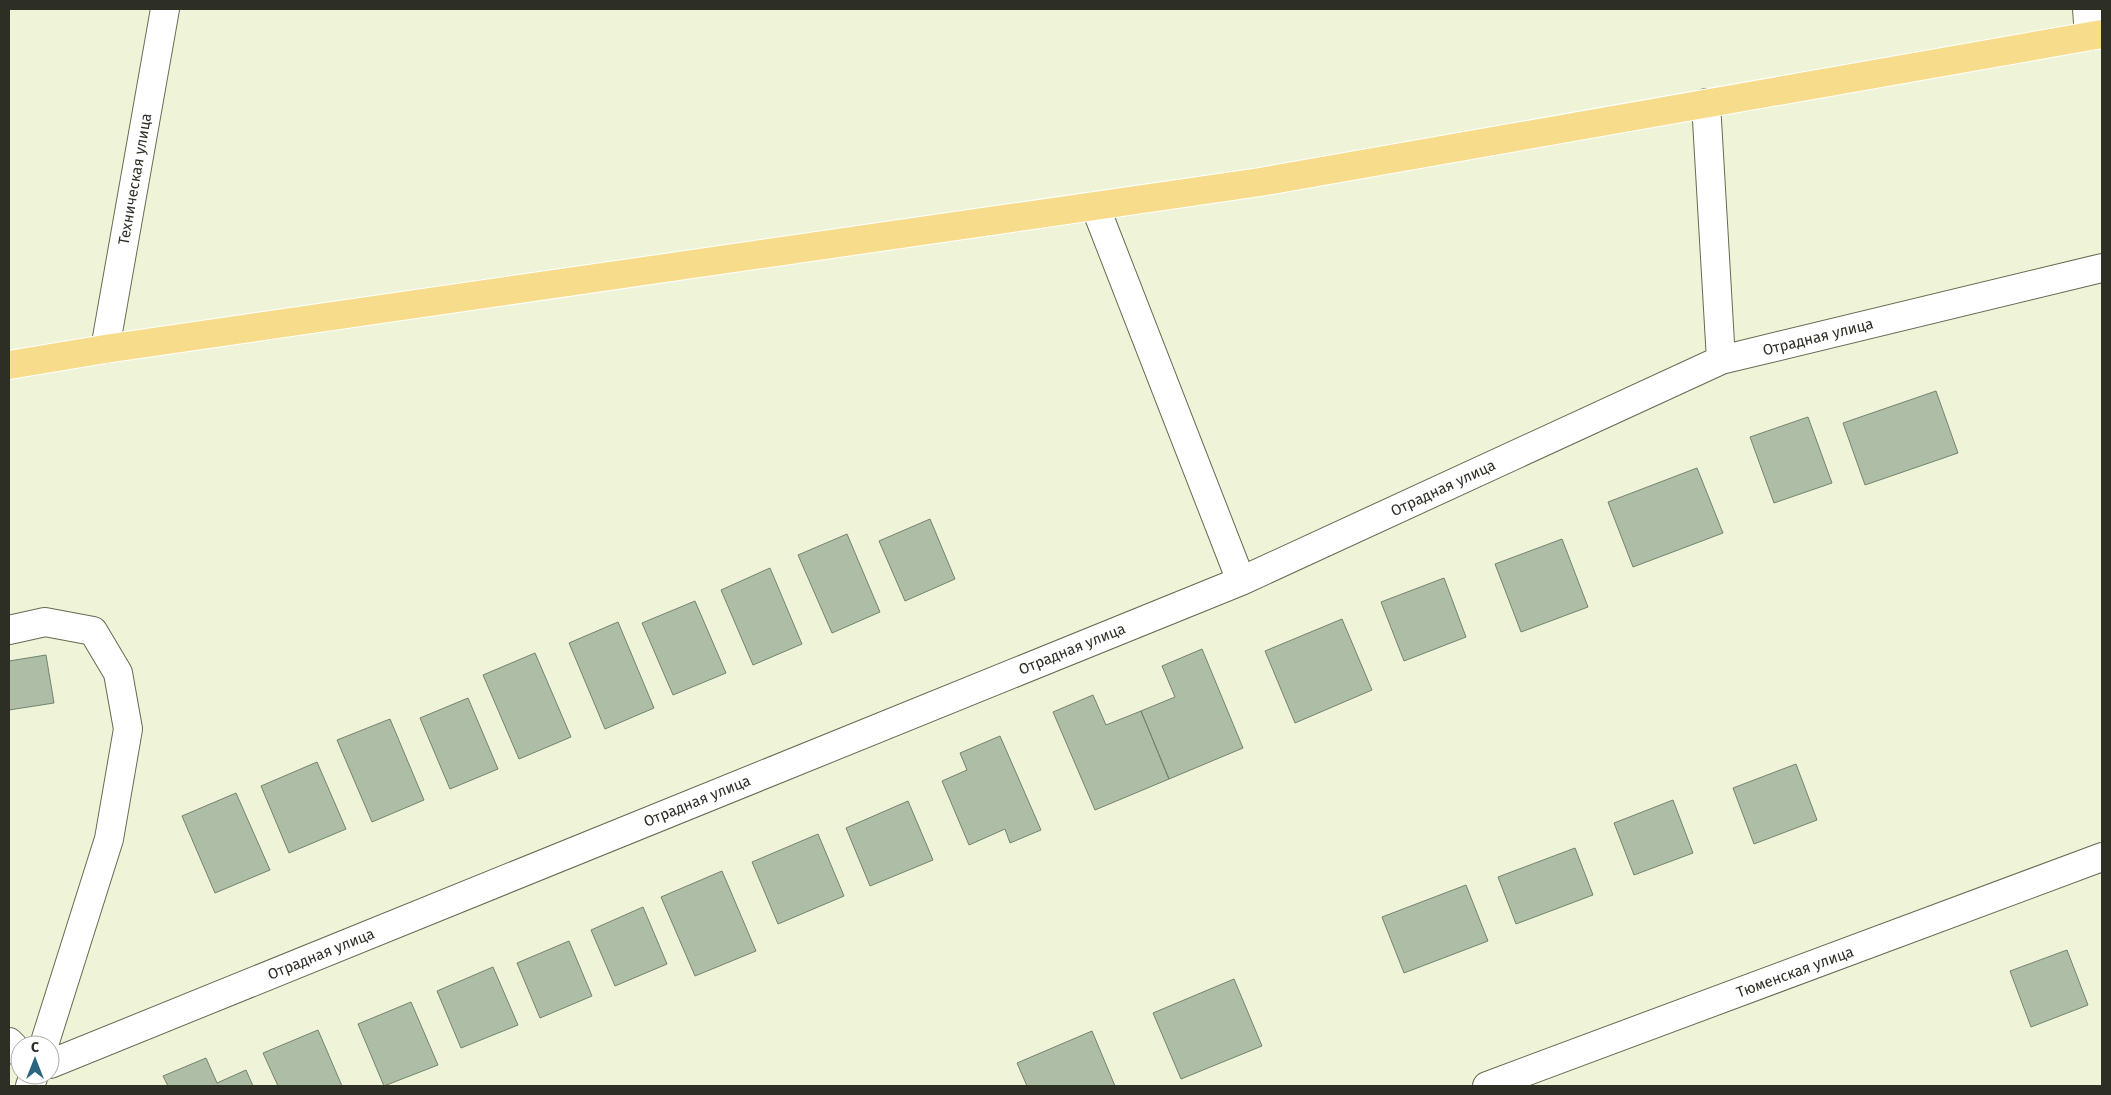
<svg xmlns="http://www.w3.org/2000/svg" width="2111" height="1095" viewBox="0 0 2111 1095" font-family="'Fira Sans',sans-serif">
	<rect width="100%" height="100%" fill="#eff3d8"/>
	<!-- building -->
	<path fill="#adbda6" stroke="#74836e" d="M1936 391 1958 453 1865 485 1843 423Z
		M1808 417 1832 483 1774 503 1750 437Z
		M1697 468 1723 533 1633 567 1608 502Z
		M930 519 955 579 905 601 879 541Z
		M847 534 880 612 832 633 798 555Z
		M1562 539 1588 607 1521 632 1495 564Z
		M770 568 802 644 753 665 721 590Z
		M1444 578 1466 637 1404 661 1381 602Z
		M695 601 726 673 673 695 642 623Z
		M1342 619 1372 690 1295 723 1265 651Z
		M618 622 654 708 605 729 569 643Z
		M1202 649 1243 748 1169 779 1141 711 1175 697 1162 666Z
		M535 653 571 737 519 759 483 675Z
		M46 655 54 703 9 710V661Z
		M1093 695 1106 725 1141 711 1169 779 1095 810 1053 712Z
		M468 698 498 769 450 789 420 718Z
		M390 719 424 800 372 822 337 740Z
		M1000 736 1041 830 1010 843 1005 829 969 845 942 781 967 770 960 753Z
		M317 762 346 829 289 853 261 786Z
		M1796 764 1817 820 1754 844 1733 788Z
		M236 793 270 870 215 893 182 816Z
		M1673 800 1693 853 1634 875 1614 823Z
		M908 801 933 860 870 886 846 828Z
		M818 834 844 896 778 924 752 862Z
		M1575 848 1593 895 1516 924 1498 877Z
		M722 871 756 951 695 976 661 897Z
		M1466 885 1488 941 1404 973 1382 917Z
		M643 907 667 964 615 986 591 930Z
		M569 941 592 996 540 1018 517 963Z
		M2067 950 2088 1005 2031 1027 2010 971Z
		M493 967 518 1025 461 1048 437 991Z
		M1234 979 1262 1046 1181 1079 1153 1013Z
		M411 1002 438 1065 384 1086 358 1024Z
		M318 1030 342 1086H278L263 1053Z
		M1092 1031 1115 1086H1027L1017 1063Z
		M206 1058 217 1083 246 1070 253 1086H168L163 1076Z"/>
	<g fill="none" stroke-linecap="round" stroke-linejoin="round">
		<!-- minor casing -->
		<g stroke="#676a52" stroke-width="30">
			<path id="minor" d="M2087 9 2089 36
				M1706 103 1721 360
				M1095 206 1241 581
				M105 349 165 9
				M9 630 45 622 93 631 118 673 128 729 109 839 44 1045
				M9 1042 20 1053
				M50 1064 1241 581 1721 360 2102 268
				M30 1086 34 1075
				M1487 1086 2102 857"/>
		</g>
		<!-- major casing -->
		<g stroke="#fff" stroke-width="30">
			<path id="major" d="M9 365 105 349 1260 182 2102 34"/>
		</g>
		<!-- minor -->
		<use href="#minor" stroke="#fff" stroke-width="28"/>
		<!-- major -->
		<use href="#major" stroke="#f7dd8b" stroke-width="28"/>
	</g>
	<g text-anchor="middle" dominant-baseline="central" stroke-width="4" stroke-linejoin="round" paint-order="stroke">
		<!-- street labels -->
		<g font-size="15" fill="#2d2e24" stroke="#fff">
			<text transform="translate(135 179) rotate(-80)">Техническая улица</text>
			<text transform="translate(1818 337) rotate(-14)">Отрадная улица</text>
			<text transform="translate(1443 488) rotate(-25)">Отрадная улица</text>
			<text transform="translate(1072 649) rotate(-22)">Отрадная улица</text>
			<text transform="translate(697 801) rotate(-22)">Отрадная улица</text>
			<text transform="translate(321 954) rotate(-22)">Отрадная улица</text>
			<text transform="translate(1795 972) rotate(-20)">Тюменская улица</text>
		</g>
	</g>
	<!-- border -->
	<rect width="2111" height="1095" fill="none" stroke="#2d2e24" stroke-width="20"/>
	<!-- north arrow -->
	<g transform="translate(35 1060)"><circle r="24" fill="#ffffff" stroke="#ababa7"/>
	<path d="M0-4L9 19L0 12L-9 19Z" fill="#2b647e"/>
	<text y="-8" font-size="14" font-weight="bold" text-anchor="middle" fill="#2d2e24">С</text>
	</g>
</svg>
